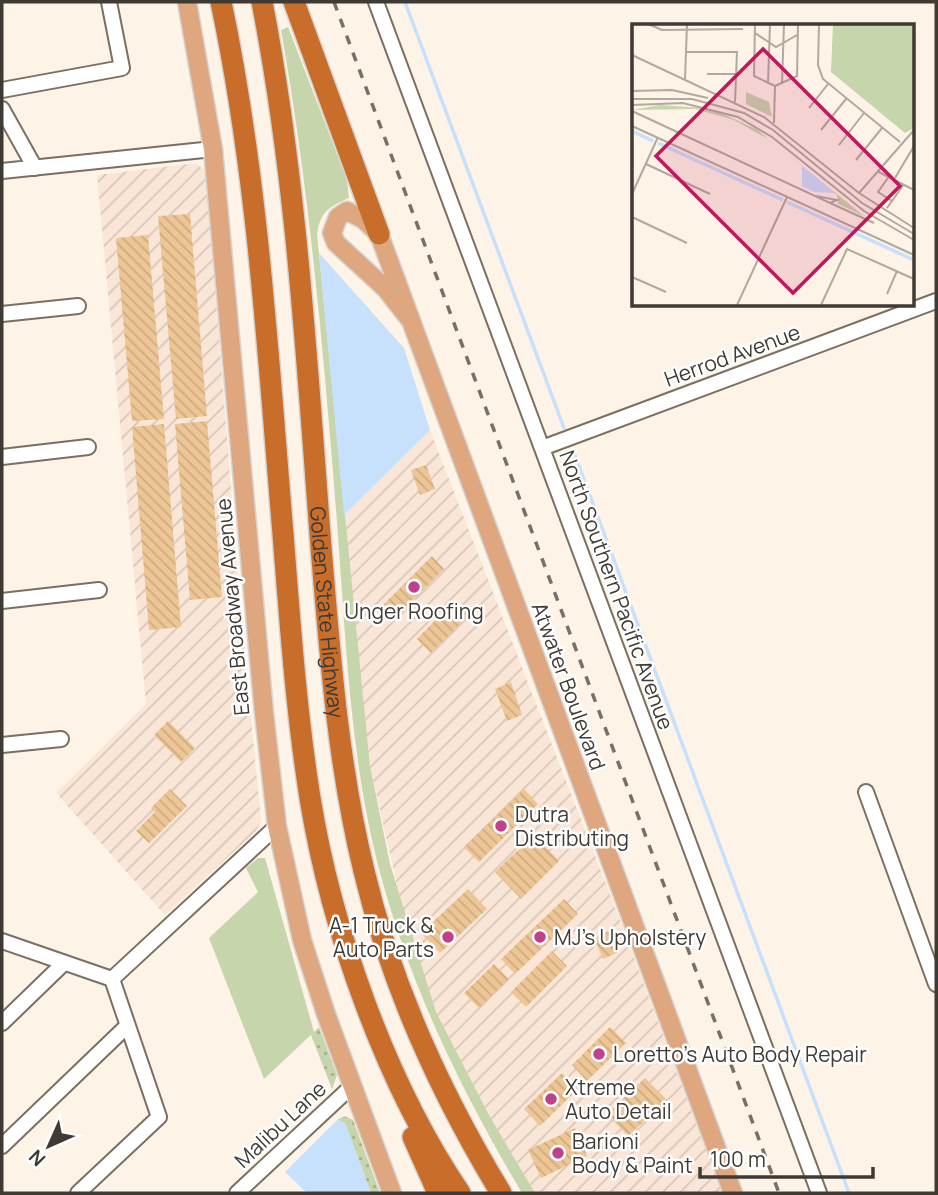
<svg xmlns="http://www.w3.org/2000/svg" width="938" height="1195" viewBox="0 0 938 1195" font-family="Manrope,sans-serif">
	<defs>
		<pattern id="industrial-furrows" width="10" height="10" patternUnits="userSpaceOnUse" patternTransform="scale(1.75)"><rect width="10" height="10" fill="#fae6d7"/><path d="M-1 1l2-2M0 10L10 0M9 11l2-2" fill="none" stroke="#d7c6b9"/></pattern>
		<pattern id="park-dots" width="8" height="8" patternUnits="userSpaceOnUse" patternTransform="scale(1.75)"><rect width="8" height="8" fill="#c6d5ab"/><path d="M2 2h.1M6 6h.1" fill="none" stroke="#a2ae8c" stroke-width="1.8" stroke-linecap="round"/></pattern>
		<pattern id="building-back-hatch" width="6" height="6" patternUnits="userSpaceOnUse" patternTransform="scale(1.75)"><rect width="6" height="6" fill="#eec695"/><path d="M-1 5l2 2M0 0l6 6M5-1l2 2" fill="none" stroke="#cdab81"/></pattern>
	</defs>
	<rect width="100%" height="100%" fill="#fdf3e6"/>
	<!-- industrial -->
	<path fill="url(#industrial-furrows)" d="M196 163 206 172 241 615 261 821 257 830 165 915 56 793 146 704 97 175Z
		M430 430 620 920 722 1193H535L489 1115 436 1012 405 920 370 766 344 515Z"/>
	<!-- grass -->
	<path fill="#c6d5ab" d="M288 27 347 180 349 198C330 206 320 212 317 234L370 766 390 864 436 1012 489 1115 535 1193H522C462 1092 414 994 382 880 350 764 346 641 337 522 324 357 310 193 281 30Z
		M258 858H265L314 1032 264 1079 209 938 258 892 246 868Z"/>
	<!-- park -->
	<path fill="url(#park-dots)" d="M319 1027 337 1075 332 1089 311 1035Z
		M344 1116 353 1120 380 1193H371L345 1123 337 1120Z"/>
	<!-- water -->
	<path fill="#c7e0fc" d="M319 253 404 348 430 430 344 515Z
		M337 1120 345 1123 371 1193H307L285 1172Z"/>
	<g fill="none" stroke-linecap="round" stroke-linejoin="round">
		<!-- stream -->
		<path stroke="#c7e0fc" stroke-width="3.5" d="M405 2 564 428
			M573 450 849 1193"/>
	</g>
	<!-- building -->
	<path fill="url(#building-back-hatch)" d="M190 214 207 416 176 419 158 216Z
		M148 235 164 419 132 421 116 238Z
		M207 421 222 597 190 600 175 424Z
		M164 424 181 627 149 630 132 427Z
		M426 465 435 489 420 495 411 470Z
		M432 556 444 569 396 617 383 605Z
		M454 601 469 615 431 653 417 639Z
		M511 682 522 715 507 721 495 689Z
		M168 721 195 748 181 762 154 735Z
		M170 789 187 806 149 843 136 831 155 812 151 808Z
		M524 789 538 804 479 862 464 847Z
		M534 835 559 861 521 899 495 872Z
		M468 889 487 909 440 953 421 933Z
		M564 899 578 914 515 974 501 959Z
		M610 931 619 952 603 959 594 938Z
		M552 951 567 966 526 1007 511 992Z
		M494 964 509 979 479 1008 464 993Z
		M610 1027 626 1043 587 1081 572 1065Z
		M562 1073 578 1089 540 1126 524 1109Z
		M645 1078 667 1100 628 1136 607 1114Z
		M575 1128 587 1156 541 1178 528 1150Z"/>
	<g fill="none" stroke-linecap="round" stroke-linejoin="round">
		<!-- minor casing -->
		<g stroke="#7a6f61" stroke-width="18">
			<path id="minor" d="M376 2 819 1193
				M2 90 122 68 109 2
				M2 109 35 168
				M2 171 213 149
				M2 314 78 306
				M542 448 936 301
				M2 457 88 447
				M2 601 99 590
				M2 745 61 739
				M866 792 936 984
				M2 941 112 979
				M112 979 277 826
				M2 1023 64 963
				M2 1146 127 1026
				M78 1193 159 1117 112 979
				M237 1193 352 1086"/>
		</g>
		<!-- major casing -->
		<g stroke="#d5d4d2" stroke-width="21">
			<path id="major" d="M187 2 213 149 264 713 277 826 302 940 326 1014 392 1193
				M411 321 386 289 336 243 332 233 338 217 347 211 363 219 379 234 733 1193"/>
		</g>
		<!-- highway casing -->
		<g stroke="#d5d4d2" stroke-width="24">
			<g id="highway">
				<path d="M221 2C258 177 268 356 283 534 290 622 296 710 310 798 331 928 386 1084 460 1193"/>
				<path id="s1" d="M262 2C297 181 307 366 321 547 330 656 338 765 364 871 391 985 441 1094 501 1193"/>
				<path d="M294 2 379 234"/>
				<path d="M413 1137 438 1193"/>
			</g>
		</g>
		<!-- minor -->
		<use href="#minor" stroke="#fff" stroke-width="14"/>
		<!-- major -->
		<use href="#major" stroke="#dea77f" stroke-width="18"/>
		<!-- highway -->
		<use href="#highway" stroke="#c86d2a" stroke-width="21"/>
		<!-- rail -->
		<path stroke="#767068" stroke-width="3.5" stroke-dasharray="9 9" stroke-linecap="butt" d="M334 2 779 1193"/>
	</g>
	<!-- markers -->
	<g fill="#c1408b" stroke="#fff" stroke-width="2.5">
		<circle cx="414" cy="587" r="7"/>
		<circle cx="501" cy="826" r="7"/>
		<circle cx="448" cy="937" r="7"/>
		<circle cx="540" cy="937" r="7"/>
		<circle cx="599" cy="1054" r="7"/>
		<circle cx="551" cy="1099" r="7"/>
		<circle cx="558" cy="1153" r="7"/>
	</g>
	<g text-anchor="middle" dominant-baseline="central" stroke-width="5" stroke-linejoin="round" paint-order="stroke">
		<!-- street labels -->
		<g font-size="21" fill="#3f3a34" stroke="#fff">
			<text transform="translate(732 355) rotate(-20)">Herrod Avenue</text>
			<text transform="translate(617 590) rotate(70)">North Southern Pacific Avenue</text>
			<text transform="translate(232 607) rotate(-95)">East Broadway Avenue</text>
			<text stroke="none"><textPath href="#s1" startOffset="614">Golden State Highway</textPath></text>
			<text transform="translate(569 686) rotate(70)">Atwater Boulevard</text>
			<text transform="translate(280 1124) rotate(-43)">Malibu Lane</text>
		</g>
		<!-- poi labels -->
		<g font-size="21" fill="#3f3a34" stroke="#fff" text-anchor="start">
			<text x="414" y="611" text-anchor="middle">Unger Roofing</text>
			<text x="515" y="814">Dutra<tspan x="515" dy="24">Distributing</tspan></text>
			<text x="434" y="925" text-anchor="end">A-1 Truck &amp;<tspan x="434" dy="24">Auto Parts</tspan></text>
			<text x="554" y="937">MJ's Upholstery</text>
			<text x="613" y="1054">Loretto's Auto Body Repair</text>
			<text x="565" y="1087">Xtreme<tspan x="565" dy="24">Auto Detail</tspan></text>
			<text x="572" y="1141">Barioni<tspan x="572" dy="24">Body &amp; Paint</tspan></text>
		</g>
	</g>
	<!-- overview -->
	<g transform="translate(632 24)">
		<rect width="282" height="282" fill="#fdf3e6"/>
		<path d="M201 0H282V104L273 109 199 48ZM114 68 137 78 140 93 114 80ZM28 81 70 84 91 90 124 105 232 192 206 180 205 171 138 116 102 96 64 85 0 86Z" fill="#c6d5ab"/>
		<path d="M170 142 203 169 182 168 170 162Z" fill="#c7e0fc"/>
		<path fill="none" stroke="#c7e0fc" stroke-width="3.5" d="M0 107 21 117M26 119 151 176M155 178 282 236"/>
		<path fill="none" stroke="#b1a99f" stroke-width="2" d="M16 0 30 6 111 5M123 0 122 52 143 62M187 0 186 41 191 55 268 118M123 9 144 23 165 11M54 28H105L103 78M0 31 132 93 227 169 282 204M75 50H104M53 55 55 0M136 59 138 0M150 59 152 0M143 62 165 52 166 0M0 67 40 66 76 74M0 75H60L112 89 141 106 230 179 282 210M0 81 51 79 106 93 140 113 232 187 282 216M177 84 196 60M0 87 198 179 205 176 184 172M142 99 143 62M0 102 282 231M189 106 214 75M207 121 232 89M224 136 250 104M14 140 78 170M245 147 282 166M258 151 246 168 260 177M263 154 282 122M227 169 282 106M0 170 26 113M198 179 242 199M255 184 272 160M0 193 55 219M0 253 34 268M255 270 265 247M105 281 155 173M189 281 215 225 282 255"/>
		<path fill="#c2185b" fill-opacity="0.15" stroke="#c2185b" stroke-width="3.5" d="M131 25 268 162 161 269 24 132Z"/>
		<rect width="282" height="282" fill="none" stroke="#3f3a34" stroke-width="3.5"/>
	</g>
	<!-- border -->
	<rect width="938" height="1195" fill="none" stroke="#3f3a34" stroke-width="7"/>
	<!-- north arrow -->
	<g transform="translate(49 1146) rotate(225)" stroke="#ffffff" stroke-width="5" paint-order="stroke">
	<path d="M0-5L12 26L0 18L-12 26Z" fill="#3f3a34"/>
	<text y="-10" font-size="19" font-weight="bold" text-anchor="middle" fill="#3f3a34">N</text>
	</g>
	<!-- scale -->
	<path d="M700 1167v10h173v-10" fill="none" stroke="#3f3a34" stroke-width="3.5"/>
	<text x="710" y="1167" font-size="21" fill="#3f3a34" stroke="#ffffff" stroke-width="5" paint-order="stroke">100 m</text>
</svg>
